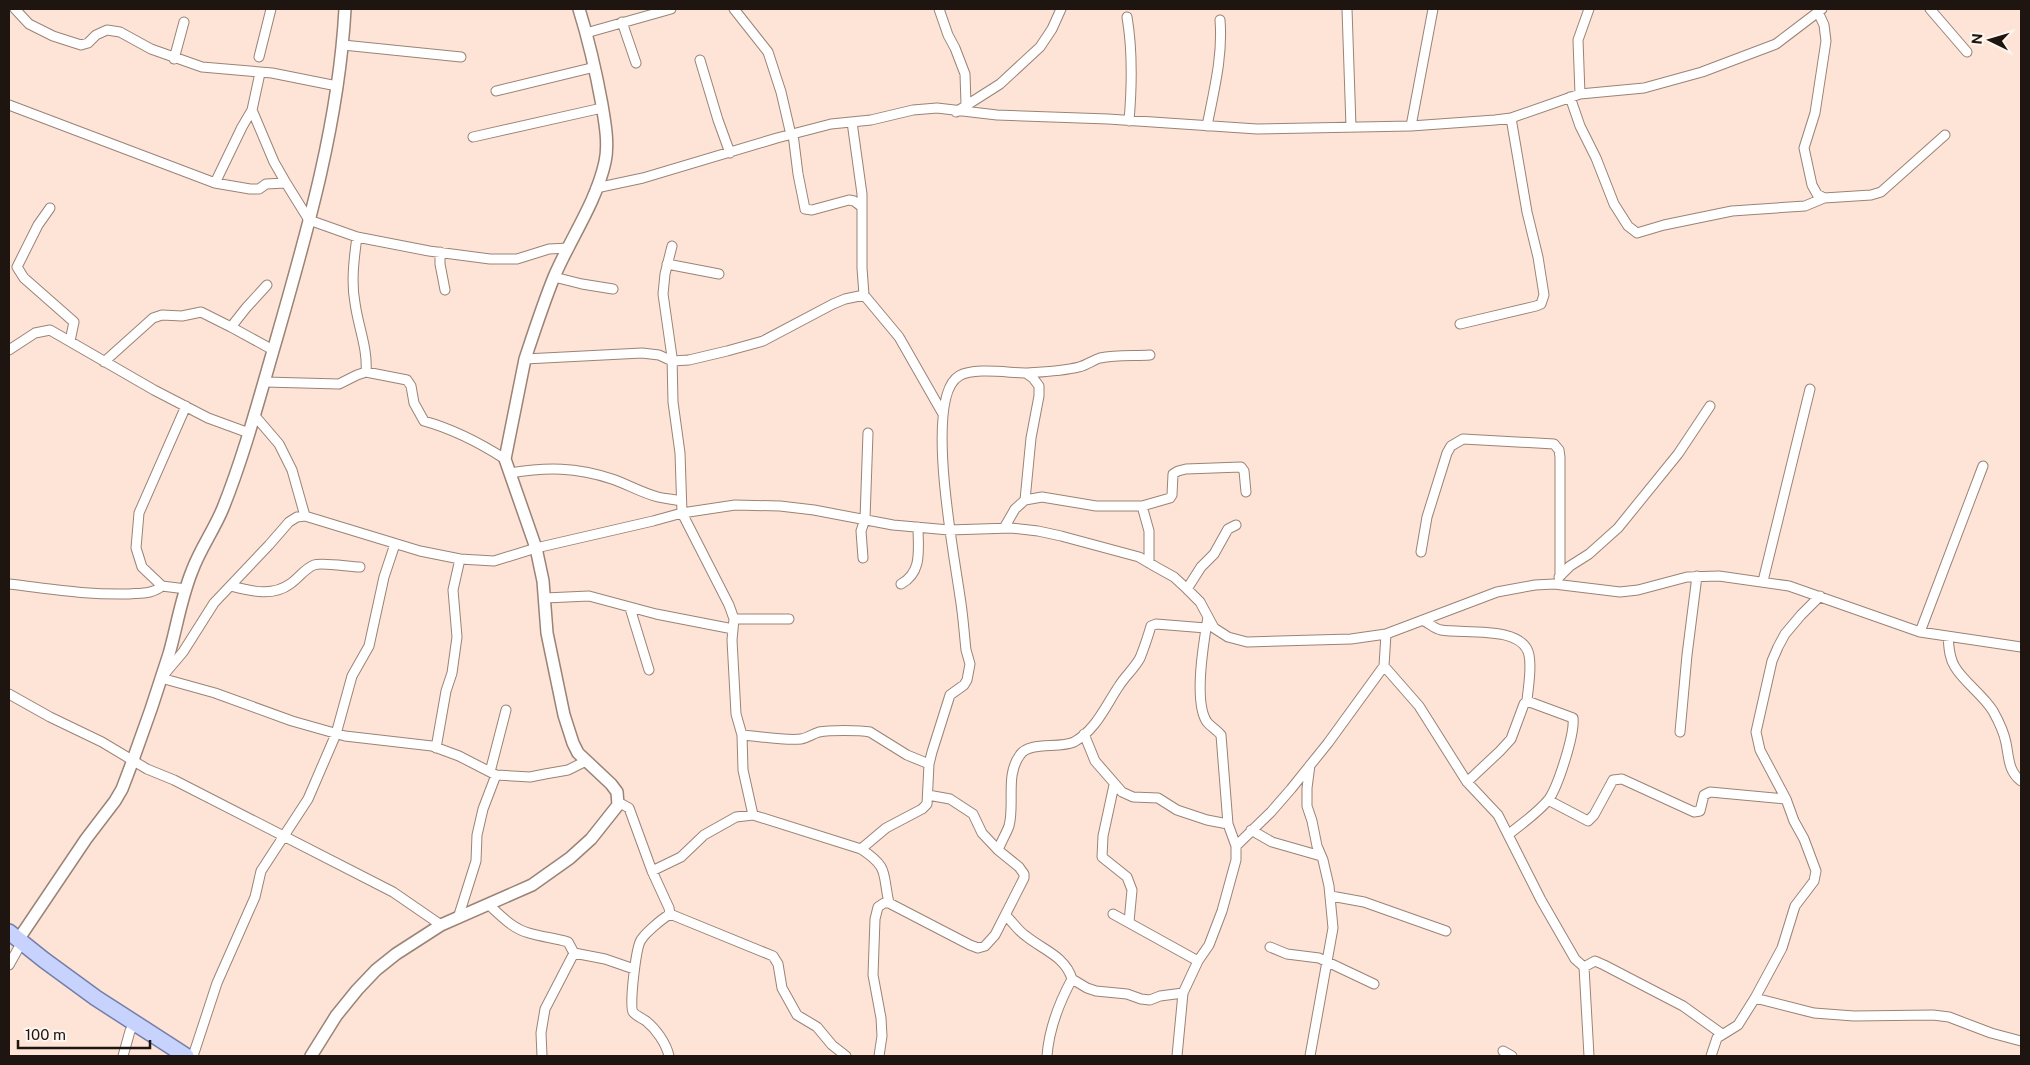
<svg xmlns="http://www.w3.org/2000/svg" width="2030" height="1065" viewBox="0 0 2030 1065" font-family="'Public Sans',sans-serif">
	<rect width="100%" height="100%" fill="#fde4d6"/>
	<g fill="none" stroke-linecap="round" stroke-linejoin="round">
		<!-- minor casing -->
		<g stroke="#9a8377" stroke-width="11">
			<path id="minor" d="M15 9 29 24 53 36 81 45 88 43 96 35 107 30 120 32 151 49 202 67 272 73 337 86
				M734 9 768 52 781 92 791 135
				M939 9 948 35 955 48 965 74 966 104
				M1347 9 1351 127
				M1930 9 1967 52
				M1818 12 1824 25 1826 41 1815 113 1804 148 1812 185 1817 194 1824 198
				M1127 17C1133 52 1132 86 1129 121
				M622 22 636 63
				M586 33 671 9
				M343 45 461 57
				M259 57 271 9
				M174 59 184 22
				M700 60 718 120 730 153
				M496 91 595 67
				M1580 94 1578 40 1589 9
				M1570 97 1580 126 1596 158 1614 204 1628 226 1637 233 1664 225 1732 211 1805 206 1824 198 1871 195 1881 192 1945 135
				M9 105 215 183 250 189H259L266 184 286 183 309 220 357 237 429 251 490 259H517L549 249 569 248
				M252 110 274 162 286 183
				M956 112 1000 84 1040 47 1052 29 1061 9
				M852 122 862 194V268L864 295 899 337 943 414
				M1207 126C1214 90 1223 56 1220 20
				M1411 126 1433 9
				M793 134 798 174 805 209 812 210 849 200 854 201 862 207
				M473 137 602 108
				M215 183 242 127 252 110 260 73
				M596 188 643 178 777 138 831 124 871 120 913 110 937 108 997 115 1108 119 1257 129 1411 126 1495 120 1511 118 1580 94 1644 88 1702 72 1776 44 1822 9
				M50 208 38 225 17 267 24 278 74 322 70 341
				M357 237C354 258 351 282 355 303 358 326 368 349 366 372
				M672 246 665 274 663 294 672 357 673 402 680 453 682 513 729 605 734 619 732 640 736 714 742 735 743 770 753 815
				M440 252V264L445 290
				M667 264 719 274
				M554 277 582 284 613 289
				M267 285 246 308 231 327 273 350
				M1460 324 1536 306 1541 304 1544 295 1538 257 1527 212 1511 118
				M9 350 35 333 50 330 154 390 208 418 249 433
				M525 359 642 353 659 355 672 361 689 360 727 351 763 341 833 304 845 299 864 295
				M104 362 153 318 162 315 182 316 201 312 231 327
				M265 382 339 384 357 375 366 372 407 380 411 386 414 403 424 421C453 429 480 443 505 459
				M186 406 139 513 136 548 142 567 162 586 186 589
				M255 416 279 444 292 470 305 516
				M510 473C547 467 576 467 612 479 627 484 642 493 658 497 666 499 673 499 681 501
				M1025 500 1031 438 1039 396V386L1033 378 1026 373
				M1142 506 1149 531V563
				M1004 528 1015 509 1025 500 1042 497 1096 506H1142L1170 498 1172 495 1173 474 1178 471 1186 469 1241 467 1244 471 1246 492
				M1421 552 1427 517 1447 453 1451 446 1463 439 1554 444 1559 450 1560 457V576
				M863 558 861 531 865 519 868 433
				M1559 577 1570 566 1589 554 1618 528 1678 454 1710 406
				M1763 581 1810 389
				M9 584C52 589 85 595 129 594 141 593 153 594 162 586
				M901 584C923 572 918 549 918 527
				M231 586C251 591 272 597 290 584 299 578 304 569 314 565 322 562 350 567 360 567
				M1187 589 1201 567 1214 554 1228 529 1236 525
				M545 598 589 596 656 614 733 629
				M630 608 649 670
				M734 619H789
				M1424 621C1430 624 1435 629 1441 630 1464 634 1523 625 1529 655 1532 669 1528 687 1527 701
				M1920 632 1983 466
				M1948 637C1949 647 1949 658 1955 667 1964 682 1983 695 1993 711 1998 720 2004 732 2006 743 2009 757 2008 771 2021 781
				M1384 666 1419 706 1467 782 1498 815 1541 900 1575 959 1584 967 1589 1056
				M9 694 50 717 102 742 147 769 174 780 393 892 441 925
				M1680 732 1687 655 1697 576
				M1084 734 1095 761 1122 792 1133 797 1158 798 1177 810 1207 820 1228 824
				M742 735C759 736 785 741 801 739 808 738 812 734 819 732 829 730 860 730 870 732L907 755 929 764
				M436 748 446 691 452 673 457 637 453 590 460 559
				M586 761 568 770 545 774 530 777 496 775 459 756 432 746 345 736 292 721 215 693 161 678 183 652 214 603 269 545 289 522 297 517 305 516 420 551 460 559 494 561 536 548 653 521 682 513 735 505 780 506 814 510 893 525 949 530 1011 528 1038 531 1061 536 1139 557 1156 567 1174 577 1187 589 1200 602 1214 628 1228 637 1247 642 1351 639 1386 634 1497 592 1535 585 1554 584 1620 592 1638 590 1687 577 1719 576 1789 586 1920 632 2021 647
				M1310 765 1307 788V806L1312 821 1317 846 1323 860 1329 886 1333 928 1310 1056
				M490 772 506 710
				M1467 782 1500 751 1511 739 1524 704 1527 701 1573 718C1575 734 1558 786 1549 799 1538 813 1521 824 1508 835
				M1114 785 1103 836 1102 857 1127 877 1132 890 1129 922
				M1548 800 1588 821 1594 815 1613 780 1622 779 1694 812 1700 811 1704 795 1710 792 1786 799
				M618 802 629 808 652 871 669 908 670 914C662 919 646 932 641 940 636 947 629 1006 633 1012 636 1016 642 1018 646 1021 656 1029 666 1043 669 1056
				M1251 830 1272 842 1321 856
				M1236 846 1271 812 1291 789 1328 743 1384 666 1386 634
				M861 849 886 828 922 809 927 804 929 764 932 752 950 695 964 685 967 680 970 664 966 650C964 632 963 614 960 597 955 559 923 397 959 376 974 367 1009 373 1027 373 1043 372 1063 371 1079 367 1087 365 1093 360 1100 358 1116 355 1133 356 1150 355
				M998 850C1001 842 1006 834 1009 826 1015 803 1005 775 1020 755 1029 741 1059 749 1074 742 1096 730 1106 705 1119 686 1125 676 1134 669 1140 658 1144 648 1148 636 1151 626L1156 624 1206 628
				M652 871 681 857 704 835 736 817 753 815 861 849C890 868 882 873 889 903
				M1331 896 1364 902 1446 931
				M489 905C501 916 513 929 529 933 542 937 555 938 568 942L574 953 605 959 634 969
				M670 914 773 956 778 964 782 988 797 1015 817 1027 832 1045 846 1056
				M1113 914 1198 961
				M1006 916C1013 922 1018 931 1026 936 1043 950 1065 956 1072 979L1087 988 1096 991 1127 994 1141 999 1150 1000 1160 996 1183 993
				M458 918 476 861 477 835 483 809 496 775
				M1270 947 1287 954 1319 958 1374 984
				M9 965 18 949
				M1584 967 1595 961 1604 965 1683 1006 1722 1034
				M1755 998 1814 1013 1854 1016 1933 1015 1949 1017 1991 1033 2021 1041
				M1503 1051 1512 1056
				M123 1056 130 1031 135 1023
				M193 1056 217 983 255 897 261 871 308 799 336 734 352 676 369 646 384 577 395 544
				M542 1056 541 1033 545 1009 574 953
				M879 1056 882 1036 881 1018 873 975 875 919 878 907 884 903H889L970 945 978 948 985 946 995 935 1024 878V874L1019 867 998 850 982 833 973 814 950 799 928 795
				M1047 1056C1049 1029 1059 1003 1072 979
				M1177 1056 1183 993 1198 961 1209 945 1222 911 1236 860V846L1228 824 1221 735C1217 730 1210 726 1207 722 1193 702 1204 640 1208 617
				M1711 1056 1717 1038 1738 1025 1755 998 1782 948 1795 906 1814 881 1816 871 1804 839 1794 821 1786 799 1760 750 1756 732 1772 661 1778 647 1785 634 1801 615 1820 596"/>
		</g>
		<!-- tertiary casing -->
		<g stroke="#9a8377" stroke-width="14">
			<path id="tertiary" d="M18 940 86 839 115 801 122 789C139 745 155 699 169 654 177 626 181 598 192 571 200 549 214 530 223 508 245 453 260 395 277 337 308 229 339 121 345 9
				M311 1056 336 1016 357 990 376 970 396 954 441 925 532 885 570 858 591 839 618 805 617 792 611 784 578 753 573 743 564 715 547 633 543 581 536 548 505 459 525 359C534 332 543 304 554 277 570 239 596 203 605 162 609 144 605 123 602 105 596 72 589 41 579 9"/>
		</g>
		<!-- primary casing -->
		<g stroke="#747ea9" stroke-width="18">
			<path id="primary" d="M9 932 44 960 96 998 186 1056"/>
		</g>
		<!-- minor -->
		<use href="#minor" stroke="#fff" stroke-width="9"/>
		<!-- tertiary -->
		<use href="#tertiary" stroke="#fff" stroke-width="11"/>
		<!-- primary -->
		<use href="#primary" stroke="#c7d3fd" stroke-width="15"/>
	</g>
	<!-- border -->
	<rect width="2030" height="1065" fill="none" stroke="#1e1510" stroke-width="20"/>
	<!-- north arrow -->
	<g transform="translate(1990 40) rotate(275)" stroke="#fff5ef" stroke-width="4" paint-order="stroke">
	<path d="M0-4L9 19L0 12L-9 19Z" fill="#1e1510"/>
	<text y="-8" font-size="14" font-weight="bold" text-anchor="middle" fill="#1e1510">N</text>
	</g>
	<!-- scale -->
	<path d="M18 1040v8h132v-8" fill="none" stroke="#1e1510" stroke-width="2.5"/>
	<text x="25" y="1040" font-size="15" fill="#1e1510" stroke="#fff5ef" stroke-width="4" paint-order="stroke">100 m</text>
</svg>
